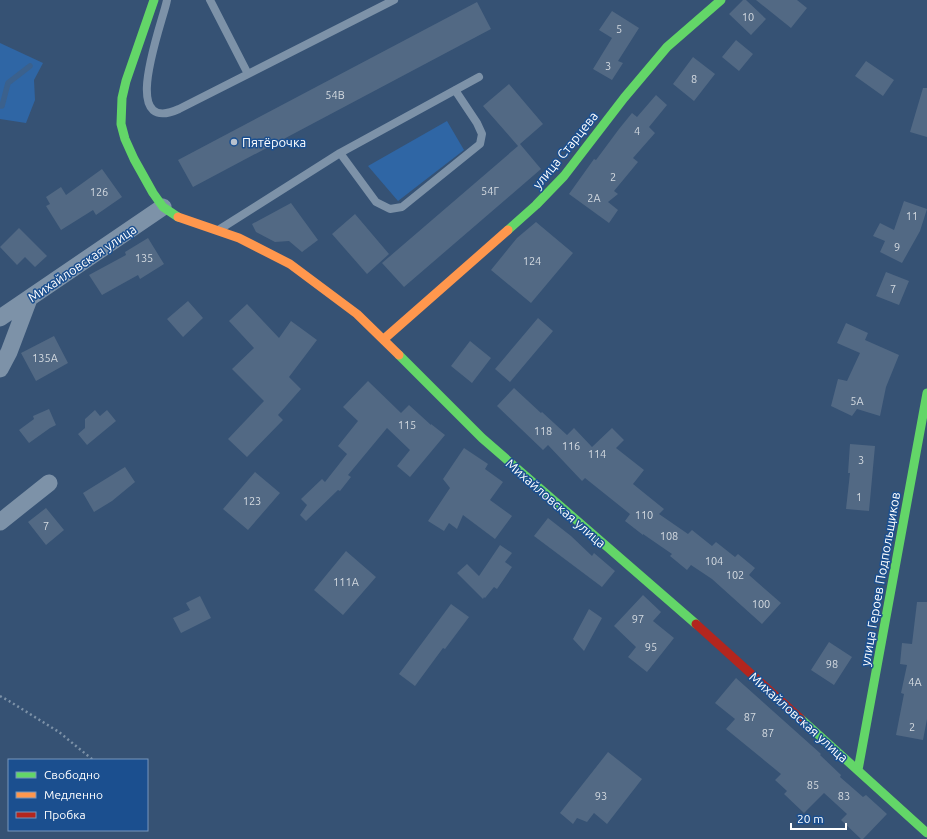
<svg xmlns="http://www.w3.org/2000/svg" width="927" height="839" viewBox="0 0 927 839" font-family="Ubuntu,sans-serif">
	<rect width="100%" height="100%" fill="#365274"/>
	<!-- green -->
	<path fill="#2f66a5" d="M0 43 43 63 34 80 35 100 26 123 0 119Z
		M447 121 464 150 398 201 368 166Z"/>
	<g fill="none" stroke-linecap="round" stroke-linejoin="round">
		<!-- stream -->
		<path stroke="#3b618d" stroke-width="5.5" d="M0 106H2L8 83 30 66"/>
	</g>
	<!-- building -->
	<path fill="#526984" d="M743 0H746L766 19 751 35 729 14Z
		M756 0H797L807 8 791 28Z
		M477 2 491 29 193 187 178 160Z
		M612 11 639 28 618 61 623 63 612 80 593 69 612 38 599 30Z
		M736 40 753 54 739 71 722 57Z
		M693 57 715 74 694 101 673 84Z
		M866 61 894 80 883 96 855 76Z
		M509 84 543 124 520 144 541 169 404 287 382 263 518 146 483 106Z
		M923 88H927V137L910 132Z
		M656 95 667 105 649 127 655 133 633 158 638 162 614 191 618 194 608 202 618 210 609 223 569 194 594 159 596 160 619 129 632 113 637 117Z
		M102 169 122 197 96 215 93 210 61 230 46 206 50 204 46 197 61 187 66 195Z
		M904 201 927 209 920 231 902 263 880 252 885 241 873 236 880 223 894 230Z
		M291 203 318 240 302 252 289 241 275 242 256 232 252 224Z
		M355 214 389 254 367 274 332 234Z
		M536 222 573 253 531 303 491 270 517 238Z
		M19 228 47 256 35 267 25 257 17 265 0 247Z
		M148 238 164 264 140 279 138 275 102 295 89 275 126 255 125 252Z
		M886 272 909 281 899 305 876 296Z
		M188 301 203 318 183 337 167 319Z
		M247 304 279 338 291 321 317 340 289 377 301 389 278 415 283 420 247 457 228 439 264 401 232 369 254 348 229 321Z
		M538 318 553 331 510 382 495 369Z
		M846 323 868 333 865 340 899 355 886 387 880 416 857 409 852 416 831 406 838 379 847 381 860 353 837 343Z
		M54 336 68 363 36 381 21 353Z
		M470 341 491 358 472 383 451 366Z
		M368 381 401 413 409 405 431 425V424L445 435 410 477 397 466 410 450 387 428 348 475 351 477 340 491 338 490 306 521 300 515 307 505 301 499 322 479 325 482 347 454 338 446 358 421 343 407Z
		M514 388 541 413 542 412 567 435 574 428 592 447 612 428 624 440 616 448 644 470 633 484 664 509 659 514 688 534 692 530 712 546 716 542 735 557 738 554 755 568 749 575 781 603 762 624 712 579 691 565 687 570 670 556 672 554 643 534V535L625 521 630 514 585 478 582 481 548 445 543 450 497 406Z
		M49 409 56 425 50 428 29 443 19 430 34 419 33 416Z
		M95 410 100 416 107 410 116 421 87 445 78 434 85 428V419Z
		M850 444 875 446 869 511 846 509 850 473H848Z
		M464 448 488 464 485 469 503 482 490 500 512 516 495 539 463 515 457 529 449 523 444 531 428 521 450 488 443 479Z
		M125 467 135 482 112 501 94 512 83 493Z
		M255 472 280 493 248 530 223 509Z
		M46 508 64 530 46 545 28 522Z
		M548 518 571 536 592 556 594 553 615 571 602 587 534 536Z
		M500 545 512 553 505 562 512 567 497 589 494 587 485 598 484 597 483 599 457 573 467 564 479 576Z
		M346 551 376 577 343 615 314 590Z
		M643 595 661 612 653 621 674 638 647 672 628 657 636 647 614 626Z
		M200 596 211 618 181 633 173 618 190 610 186 603Z
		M917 602H927V719L923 740 896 735 904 694 901 693 907 665 900 664 902 643 912 644Z
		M451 604 469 617 445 649 443 648 415 686 399 674Z
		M589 609 602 618 584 651 573 639Z
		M829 642 852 657 834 685 811 670Z
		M736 678 821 754 820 755 841 775 840 777 863 797 866 795 887 814 863 839H861L841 820 847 814 824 793 804 813 784 794 787 791 775 780 781 774 726 729 735 719 715 703Z
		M608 752 642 779 607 824 594 813 587 822 577 818 573 824 560 813Z"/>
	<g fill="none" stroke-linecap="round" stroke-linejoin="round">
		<!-- path -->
		<path stroke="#7d92a8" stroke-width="2.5" stroke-dasharray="2 3" stroke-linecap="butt" d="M0 696 9 701 59 732 93 760"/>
		<!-- lane -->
		<path stroke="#7d92a8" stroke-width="8" d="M167 0C163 22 117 137 179 109L394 0
			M210 0 248 74
			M340 153 376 202 390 209 402 207 480 144 482 134 477 123 455 90
			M220 229 340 153 479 77"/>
		<!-- street -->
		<path stroke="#7d92a8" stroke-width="17" d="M0 318 163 207
			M0 369 9 352 29 299
			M0 522 49 483"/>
		<!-- fast -->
		<path stroke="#63d668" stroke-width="9" d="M154 0 126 81 122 98 121 124 125 139 134 159 153 193 163 207 178 217
			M508 230 536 205 564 176 624 98 667 47 721 0
			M399 355 482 438 696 624
			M801 719 927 833
			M858 770 927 393"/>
		<!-- slow -->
		<path stroke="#ff974d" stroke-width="9" d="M178 217 239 238 290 264 357 314 399 355
			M384 339 508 230"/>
		<!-- jam -->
		<path stroke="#b3261e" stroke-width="9" d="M696 624 801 719"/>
	</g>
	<!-- markers -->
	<circle fill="#b9c2ce" stroke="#1b4f8f" stroke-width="1.5" cx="234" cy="142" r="4"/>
	<g text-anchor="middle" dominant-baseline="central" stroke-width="3" stroke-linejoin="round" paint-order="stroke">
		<!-- number labels -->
		<g font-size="11" fill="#d4dae0">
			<text x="748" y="17">10</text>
			<text x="619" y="29">5</text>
			<text x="608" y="66">3</text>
			<text x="694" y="79">8</text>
			<text x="335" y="95">54В</text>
			<text x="637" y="131">4</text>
			<text x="613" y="177">2</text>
			<text x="490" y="191">54Г</text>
			<text x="99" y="192">126</text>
			<text x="594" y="198">2А</text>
			<text x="912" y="216">11</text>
			<text x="897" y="247">9</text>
			<text x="144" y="258">135</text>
			<text x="532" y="261">124</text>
			<text x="893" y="289">7</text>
			<text x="45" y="358">135А</text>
			<text x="857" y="401">5А</text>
			<text x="407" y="425">115</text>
			<text x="543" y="431">118</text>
			<text x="571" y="446">116</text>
			<text x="597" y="454">114</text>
			<text x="861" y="460">3</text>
			<text x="859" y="497">1</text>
			<text x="252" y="501">123</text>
			<text x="644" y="515">110</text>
			<text x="46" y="526">7</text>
			<text x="669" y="536">108</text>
			<text x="714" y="561">104</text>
			<text x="735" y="575">102</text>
			<text x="346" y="582">111А</text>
			<text x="761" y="604">100</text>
			<text x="638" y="619">97</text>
			<text x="651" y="647">95</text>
			<text x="832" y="664">98</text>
			<text x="915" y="682">4А</text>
			<text x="750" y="717">87</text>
			<text x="912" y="727">2</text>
			<text x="768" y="733">87</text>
			<text x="813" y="785">85</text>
			<text x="601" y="796">93</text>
			<text x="844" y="796">83</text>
		</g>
		<!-- poi labels -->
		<g font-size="13" fill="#fff" stroke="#1b4f8f" text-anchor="start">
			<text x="242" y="142">Пятёрочка</text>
		</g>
		<!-- street labels -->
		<g font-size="13" fill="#fff" stroke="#1b4f8f">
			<text transform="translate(565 150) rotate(-51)">улица Старцева</text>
			<text transform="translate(82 263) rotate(-34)">Михайловская улица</text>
			<text transform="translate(556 503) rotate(41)">Михайловская улица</text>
			<text transform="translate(880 579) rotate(-80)">улица Героев Подпольщиков</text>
			<text transform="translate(799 717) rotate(42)">Михайловская улица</text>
		</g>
	</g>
	<!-- legend -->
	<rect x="8" y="759" width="140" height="72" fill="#1b4f8f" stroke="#7695bc"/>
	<rect x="16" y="772" width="20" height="6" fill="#63d668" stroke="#7695bc"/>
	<text x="44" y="779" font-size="12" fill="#ffffff">Свободно</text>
	<rect x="16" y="792" width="20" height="6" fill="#ff974d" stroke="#7695bc"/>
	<text x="44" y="799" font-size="12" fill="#ffffff">Медленно</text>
	<rect x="16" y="812" width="20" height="6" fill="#b3261e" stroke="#7695bc"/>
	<text x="44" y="819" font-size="12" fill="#ffffff">Пробка</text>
	<!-- scale -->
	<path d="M791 823v6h55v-6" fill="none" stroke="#ffffff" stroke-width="2"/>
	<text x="797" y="823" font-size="12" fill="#ffffff" stroke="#1b4f8f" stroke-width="3" paint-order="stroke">20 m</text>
</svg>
